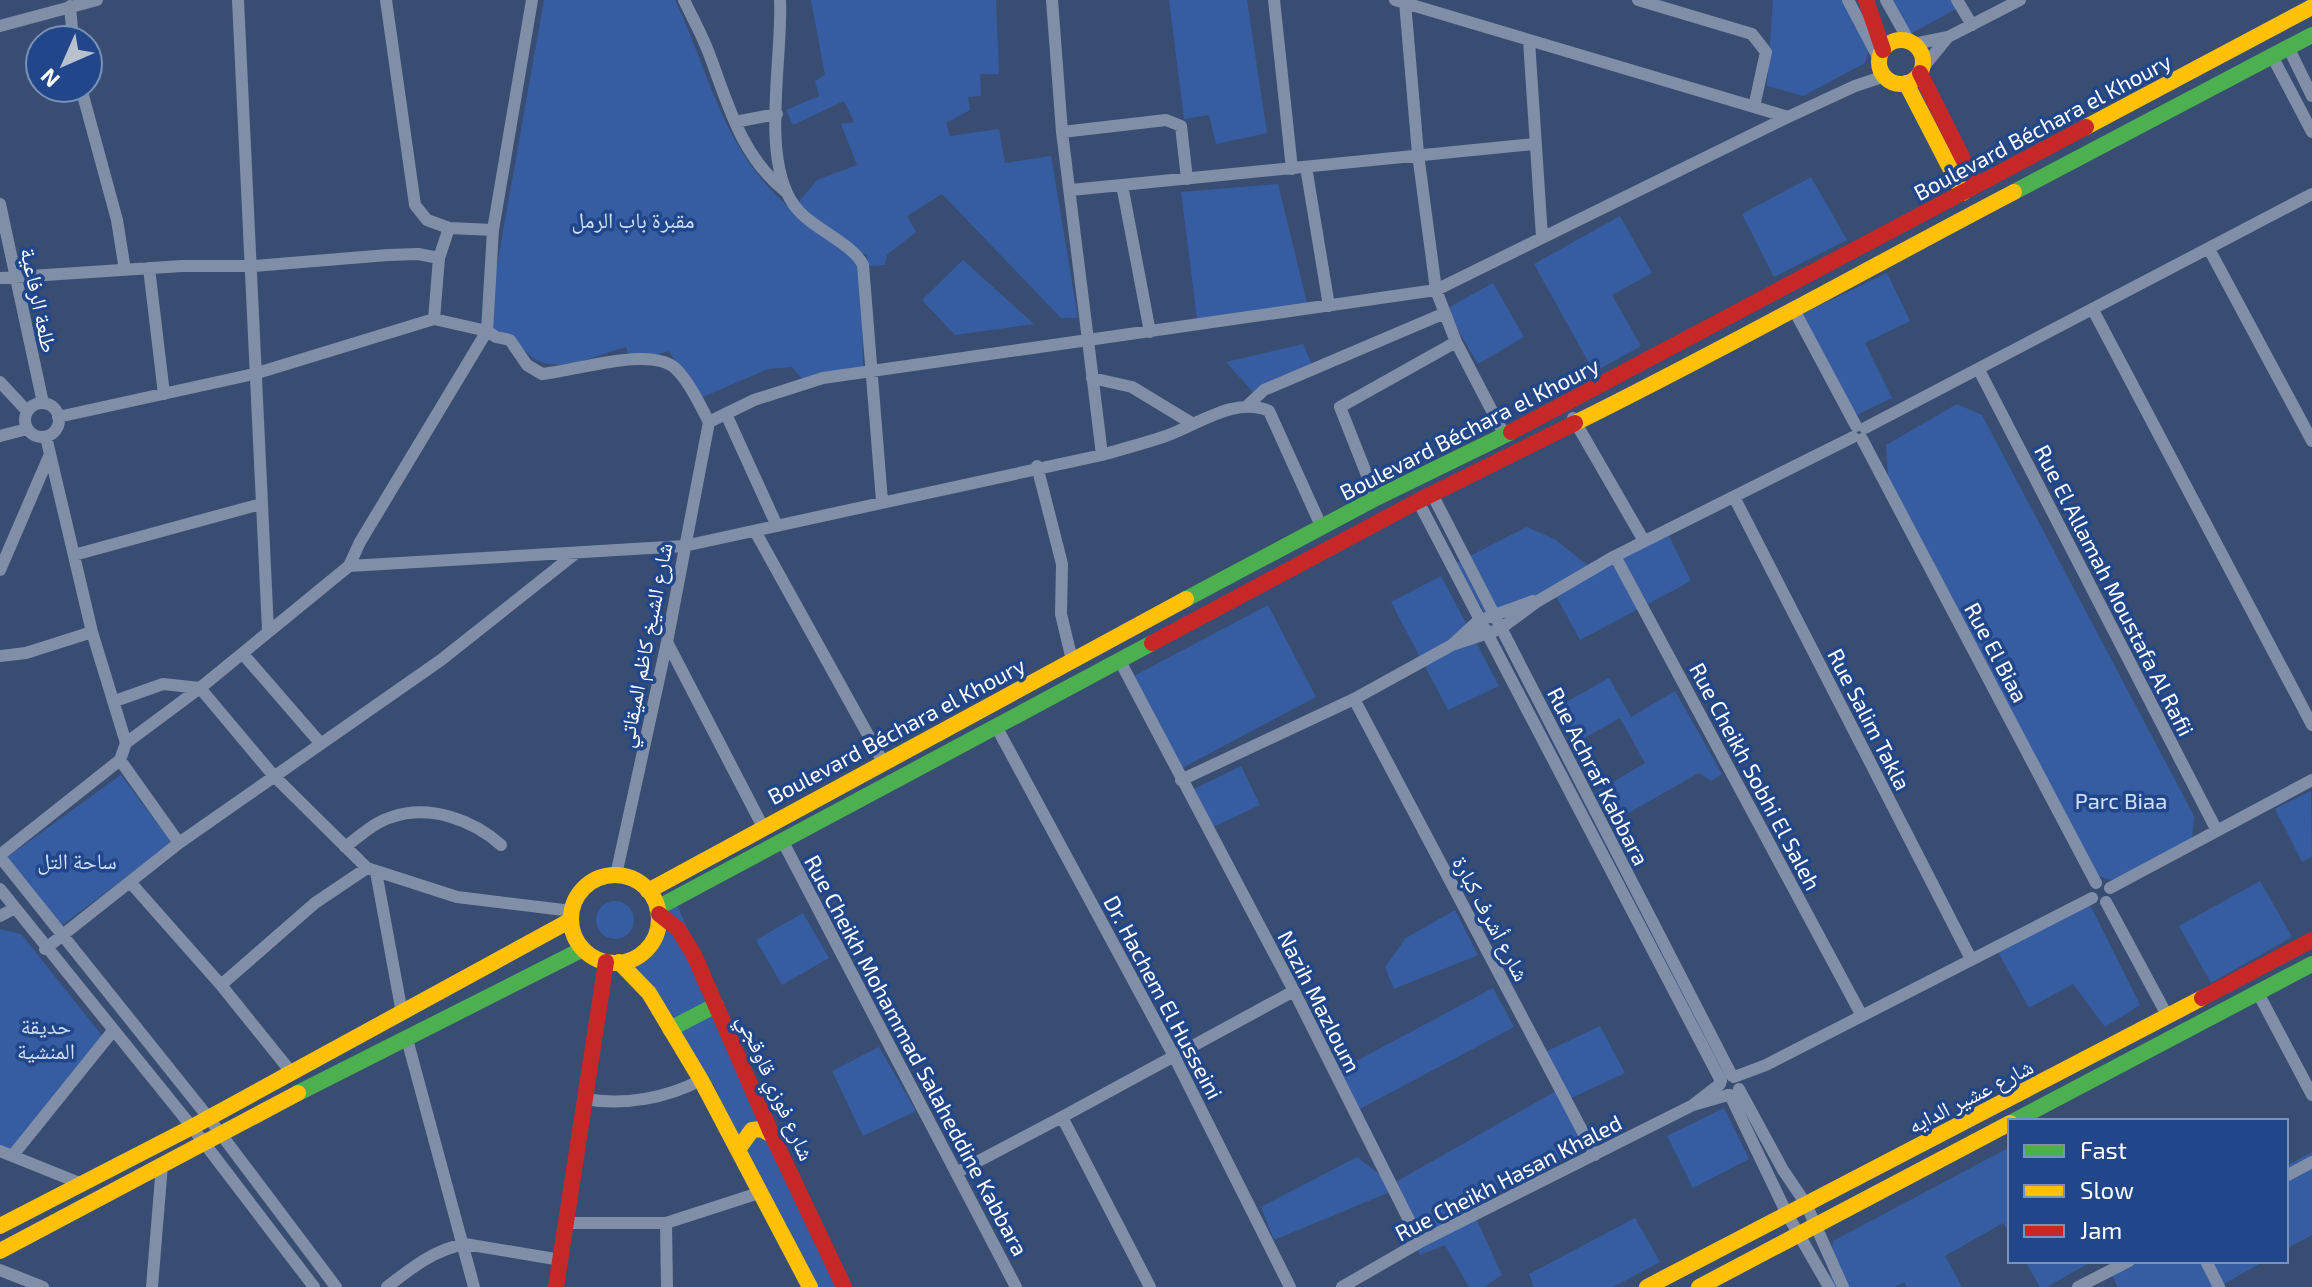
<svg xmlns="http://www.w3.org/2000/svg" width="2312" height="1287" viewBox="0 0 2312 1287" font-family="'Exo 2','Noto Naskh Arabic',sans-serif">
	<rect width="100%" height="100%" fill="#394d72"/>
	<!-- green -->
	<path fill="#365da1" d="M544 0H675C712 79 722 150 792 210L817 180 857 165 841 124 854 122 844 101 793 125 786 110 819 96 815 81 825 75 811 0H996L999 74H980L981 96 968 97 970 110 946 123 950 136 999 129 1005 163 1051 156 1078 318H1061L942 194 907 216 916 232 887 255 885 265 868 266 867 254H861L863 368 803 380 792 367 768 369 698 399 669 351 631 362 626 347C585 358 544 384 517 340L484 339Z
		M1169 0H1247L1267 133 1216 144 1209 115 1184 119Z
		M1773 0H1844L1869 50 1865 63 1803 96 1767 86Z
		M1891 0H1953L1958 8 1910 34Z
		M1811 177 1847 240 1774 277 1742 214Z
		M1278 184 1309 311 1198 326 1181 192Z
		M1620 216 1652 273 1612 295 1641 346 1594 372 1534 264Z
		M963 260 1034 324 955 335 922 300Z
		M1887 273 1910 321 1865 343 1892 398 1848 419 1798 316Z
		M1493 283 1524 337 1478 364 1446 309Z
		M1303 344 1313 367 1253 392 1226 362Z
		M1957 404 1982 415 2194 816 2192 841 2122 883 2098 876 1888 476 1886 445Z
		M1527 527 1556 540 1591 568 1669 536 1691 581 1580 640 1554 592 1491 624 1456 563Z
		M1441 576 1499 686 1448 710 1391 602Z
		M1268 605 1316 697 1182 768 1134 676Z
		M1609 678 1631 717 1675 691 1722 774 1711 781 1699 773 1611 823 1594 793 1645 763 1620 718 1574 744 1554 709Z
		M1241 766 1260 805 1213 827 1194 789Z
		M121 775 172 843 61 926 6 858Z
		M2311 791 2312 857 2302 862 2275 809Z
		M2260 881 2292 937 2211 983 2179 926Z
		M671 891 843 1287H803L714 1085 629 964 646 946Z
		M596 920a19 19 0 1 1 38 0a19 19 0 1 1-38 0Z
		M2089 903 2140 1005 2105 1027 2073 984 2029 1008 1998 952Z
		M1455 910 1478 955 1394 989 1385 967 1406 938Z
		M803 913 829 958 782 985 756 940Z
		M0 929 21 934 104 1038 14 1151 0 1146Z
		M1493 988 1514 1027 1354 1112 1334 1073Z
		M1600 1026 1625 1073 1565 1101 1585 1149 1469 1203 1502 1275 1484 1287H1469L1445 1245 1420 1255 1390 1192 1274 1240 1261 1207 1357 1157 1392 1184 1556 1091 1541 1054Z
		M879 1047 916 1111 863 1136 832 1071Z
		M1724 1108 1749 1159 1693 1188 1667 1136Z
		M2010 1147V1234L2003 1223 1945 1256 1962 1287H1907L1904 1282 1895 1287H1829L1833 1241Z
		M2312 1152V1235L2286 1249V1166Z
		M1635 1218 1660 1262 1613 1287H1534L1529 1274Z
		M2025 1261H2088L2089 1263 2047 1287H2040Z
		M2121 1261H2265L2218 1287H2118L2108 1268Z"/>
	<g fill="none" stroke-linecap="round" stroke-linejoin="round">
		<!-- street -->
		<path stroke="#808ea7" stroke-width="12" d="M238 0 268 630
			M386 0 415 205 427 220 449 228
			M684 0C692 17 701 33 708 51 728 103 740 155 785 191
			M780 0C783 58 760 158 794 205 811 229 852 242 863 265L882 501
			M1274 0 1292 169
			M1395 0 1788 117
			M1638 0 1752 34 1766 52 1754 107
			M1848 0 1879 59
			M1886 0 1909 41
			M1957 0 1972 25
			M1405 2 1418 154 1436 290 1456 342 1504 434
			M70 6 73 40
			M0 26 97 0
			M1529 41 1542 237
			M1914 44 1948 37 2020 0
			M2288 47 2312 96
			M2272 56 2312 132
			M1921 70 1948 37
			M81 88 117 220 125 270
			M735 122 777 114
			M1062 132 1166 120 1181 126 1187 179
			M1306 167 1329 306
			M1122 185 1150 332
			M1071 190 1534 144
			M0 204 43 403
			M493 230 532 0
			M2209 249 2312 441
			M149 268 164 394
			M0 278 182 266H253L388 255 418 254 439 258
			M1793 308 1856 426
			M2093 310 2312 725
			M1979 370 2216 829
			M1092 378 1132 387 1193 424
			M0 382 27 411
			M25 420a17 17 0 1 1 34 0a17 17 0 1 1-34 0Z
			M1247 406 1264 390 1445 313
			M726 414 777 526
			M58 417 254 374 434 319
			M1573 418 1644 541
			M709 422 754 400 823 378 1088 340 1062 132 1052 0
			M1865 428 2312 194
			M0 436 27 429
			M46 437 92 632 126 743 120 760 179 843
			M1862 439 2096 883
			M1102 455 1088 340 1436 290 1788 117 1855 86 1885 76
			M1037 466 1062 564 1061 614 1072 660
			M1432 494 1732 1076
			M1734 497 1971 959
			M1376 498 1340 407 1456 342
			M1418 501 1721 1081
			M755 531 883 762
			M74 555 261 504
			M1615 556 1862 1016
			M349 566 360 542 487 331 493 230 449 228 439 258 434 319 487 331 496 337 510 340 527 365 542 374C575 371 652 345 676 369 690 383 700 405 709 422
			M0 570 50 454
			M667 642 763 827
			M1452 645 1500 629 1538 601 1615 556 1853 437
			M243 654 321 744
			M0 656 26 653 92 632
			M1121 663 1294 991 1420 1242
			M1354 699 1595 1155
			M115 701 163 684 200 688 273 775 367 868 457 897 572 911
			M997 728 1174 1056 1290 1287
			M126 743 200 688 349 566 684 546 1102 455C1122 449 1142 444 1163 437 1194 427 1236 395 1269 411L1322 528
			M1181 780 1354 699 1452 645 1478 621 1533 601
			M783 842 1016 1287
			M345 847C359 837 374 822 392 817 430 804 473 820 501 845
			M0 855 120 760
			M0 857 208 1117 336 1287
			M376 872 402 1013
			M616 875 667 642 709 422
			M130 882 221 985 291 1072
			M2110 888 2312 780
			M0 889 192 1127 314 1287
			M2106 902 2168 1017
			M0 916 15 908
			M45 949 179 843 441 660 576 553
			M221 985 315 903 367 868
			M2258 993 2312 1095
			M407 1039 474 1287
			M1734 1077 1766 1065 2092 898
			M1739 1089 1783 1170 1806 1204 1843 1287
			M1730 1095 1787 1214 1829 1287
			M585 1099C624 1106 667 1098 701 1080
			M1693 1105 1728 1095
			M0 1151 82 1184
			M13 1155 112 1032
			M956 1173 1062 1117
			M2286 1176 2312 1162
			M568 1223H666L762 1192
			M666 1223 667 1287
			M2206 1261 2219 1287
			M0 1270 43 1287
			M152 1287 162 1165
			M387 1287C410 1269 435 1249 465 1244L561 1260
			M1150 1287 1062 1117 1294 991
			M1342 1287 1420 1242 1693 1105 1720 1084
			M2078 1287 2129 1261"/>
		<!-- fast -->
		<path stroke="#4caf50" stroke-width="16" d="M2014 192 2312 35
			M1186 599 1376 498 1511 432
			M657 908 1152 643
			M670 1029 716 1005
			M298 1093 583 949
			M2014 1121 2312 964"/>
		<!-- slow -->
		<path stroke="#ffc107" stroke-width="16" d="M1879 62a22 22 0 1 1 44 0a22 22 0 1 1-44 0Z
			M1906 83 1963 193
			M2086 127 2312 7
			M1575 423C1723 350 1867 269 2014 192
			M571 919a44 44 0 1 1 88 0a44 44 0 1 1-88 0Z
			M648 891 1186 599
			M619 962 649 993 701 1080 810 1287
			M739 1148 752 1130 761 1129 772 1135
			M0 1226 192 1127 571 920
			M0 1251 298 1093
			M1647 1287 2202 998
			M1699 1287 2010 1123"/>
		<!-- jam -->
		<path stroke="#c62828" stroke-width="16" d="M1866 0 1883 50
			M1920 73 1976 185
			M1511 432 2086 127
			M1152 643 1418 501 1575 423
			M659 914 678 929 694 955 772 1135 844 1287
			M2202 998 2312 940
			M556 1287 606 962"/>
	</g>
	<g text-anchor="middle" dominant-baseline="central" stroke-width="7" stroke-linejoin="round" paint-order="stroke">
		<!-- street labels -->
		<g font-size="22" fill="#fff" stroke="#21478a">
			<text transform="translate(2042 126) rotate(-28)">Boulevard Béchara el Khoury</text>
			<text transform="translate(40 300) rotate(78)">طلعة الرفاعية</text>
			<text transform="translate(1469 428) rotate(-27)">Boulevard Béchara el Khoury</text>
			<text transform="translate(2115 590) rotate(63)">Rue El Allamah Moustafa Al Rafii</text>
			<text transform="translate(644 645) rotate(-79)">شارع الشيخ كاظم الميقاتي</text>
			<text transform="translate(1997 652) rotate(62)">Rue El Biaa</text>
			<text transform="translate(1870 719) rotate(63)">Rue Salim Takla</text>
			<text transform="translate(896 730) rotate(-28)">Boulevard Béchara el Khoury</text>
			<text transform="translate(1599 776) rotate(63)">Rue Achraf Kabbara</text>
			<text transform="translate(1756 776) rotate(62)">Rue Cheikh Sobhi El Saleh</text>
			<text transform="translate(1492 918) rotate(62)">شارع أشرف كبارة</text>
			<text transform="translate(1164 997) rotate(62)">Dr. Hachem El Husseini</text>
			<text transform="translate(1320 1001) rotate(63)">Nazih Mazloum</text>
			<text transform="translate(917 1055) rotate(62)">Rue Cheikh Mohammad Salaheddine Kabbara</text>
			<text transform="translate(777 1087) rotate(66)">شارع فوزي قاوقجي</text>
			<text transform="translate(1970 1095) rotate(-27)">شارع عشير الدايه</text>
			<text transform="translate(1508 1177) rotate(-27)">Rue Cheikh Hasan Khaled</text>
		</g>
		<!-- park labels -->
		<g font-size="22" fill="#d2e0f8" stroke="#21478a">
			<text x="633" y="219">مقبرة باب الرمل</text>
			<text x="2121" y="800">Parc Biaa</text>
			<text x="77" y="860">ساحة التل</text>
			<text x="46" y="1025">حديقة<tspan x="46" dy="25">المنشية</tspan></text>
		</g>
	</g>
	<!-- legend -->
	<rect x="2008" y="1119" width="280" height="144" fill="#21478a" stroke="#7a91b9" stroke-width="2"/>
	<rect x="2024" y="1145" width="40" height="12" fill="#4caf50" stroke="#7a91b9" stroke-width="2"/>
	<text x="2080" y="1159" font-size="24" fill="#ffffff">Fast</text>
	<rect x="2024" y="1185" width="40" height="12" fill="#ffc107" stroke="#7a91b9" stroke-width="2"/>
	<text x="2080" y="1199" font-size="24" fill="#ffffff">Slow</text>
	<rect x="2024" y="1225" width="40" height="12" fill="#c62828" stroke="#7a91b9" stroke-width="2"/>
	<text x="2080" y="1239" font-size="24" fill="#ffffff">Jam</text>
	<!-- north arrow -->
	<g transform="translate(64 64) rotate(225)"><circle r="38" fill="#21478a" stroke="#7a91b9" stroke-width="2"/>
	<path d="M0-6L14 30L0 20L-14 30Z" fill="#bac1ce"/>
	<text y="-12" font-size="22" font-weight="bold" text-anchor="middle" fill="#ffffff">N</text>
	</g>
</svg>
